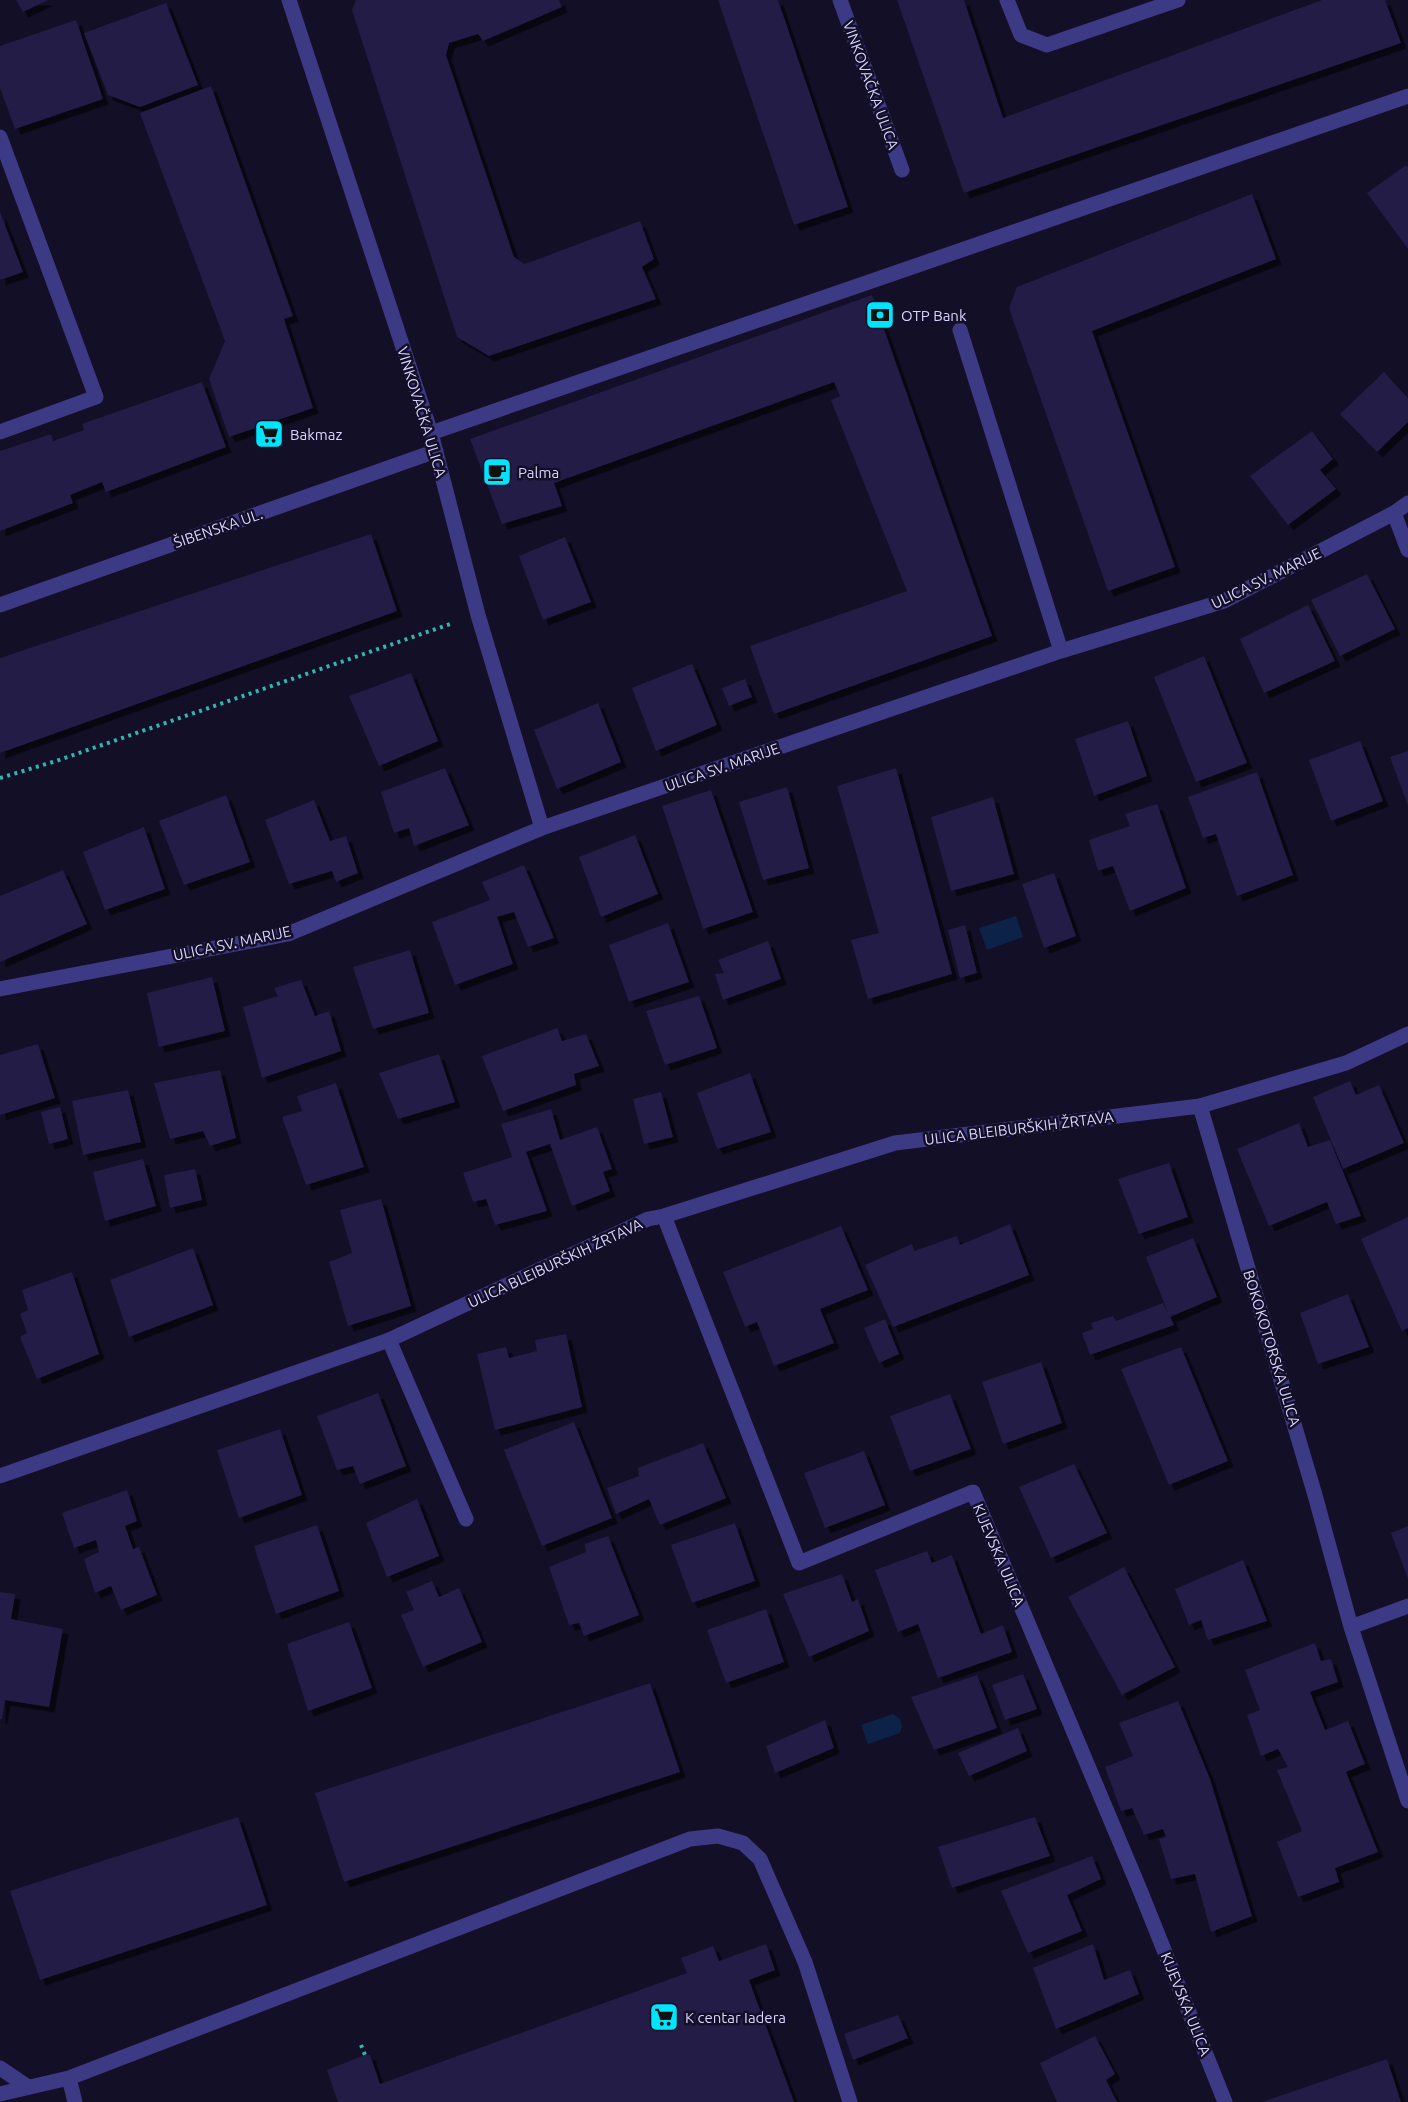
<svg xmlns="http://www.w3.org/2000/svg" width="1408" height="2102" viewBox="0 0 1408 2102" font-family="Ubuntu,sans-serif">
	<defs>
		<filter id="shadow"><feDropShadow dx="5.5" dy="5.5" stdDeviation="0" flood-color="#0009"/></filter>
	</defs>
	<rect width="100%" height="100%" fill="#130f26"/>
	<!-- water -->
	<path fill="#0c2248" d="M1016 916 1023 937 987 950 979 928Z
		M893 1714 900 1719 902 1726 900 1733 868 1744 861 1725Z"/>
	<!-- building -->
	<path fill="#241b47" filter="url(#shadow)" d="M16 0H48L23 12Z
		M356 0H559L562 7 483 41 478 34 449 43 446 55 514 257 525 264 640 221 654 259 642 267 656 299 489 356 457 337 352 10Z
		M718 0H778L848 207 794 225Z
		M897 0H964L1003 118 1322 0H1385L1401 43 964 193Z
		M166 3 198 85 140 107 108 95 84 33Z
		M76 20 103 99 15 129 0 88V46Z
		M211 86 293 316 284 319 313 408 229 437 209 379 225 341 140 113Z
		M1406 165 1408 167V249L1367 193Z
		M1252 194 1276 259 1092 331 1175 567 1108 591 1009 308 1017 287Z
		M0 212 23 272 0 280Z
		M872 295 992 636 774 714 750 646 907 591 831 400 840 396 834 382 554 483 562 506 502 524 470 439Z
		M1384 372 1408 398V422L1377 452 1340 414Z
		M202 382 226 447 106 492 102 482 70 495 73 503 0 531V451L51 434 53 441 84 430 82 424Z
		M1312 431 1333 459 1320 470 1336 489 1288 525 1250 476Z
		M371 534 397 611 0 753V658Z
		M565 537 591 602 543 620 519 556Z
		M1367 574 1395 629 1340 656 1311 600Z
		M1308 605 1335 661 1264 693 1240 639Z
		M1204 656 1247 763 1196 782 1154 677Z
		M692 664 717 725 656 751 632 688Z
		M411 673 438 741 379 766 349 696Z
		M745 679 752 697 729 706 722 688Z
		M598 703 621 762 557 789 534 730Z
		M1128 721 1147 776 1094 796 1075 739Z
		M1360 741 1383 801 1331 821 1309 760Z
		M1408 751V806L1390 757Z
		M445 768 469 825 414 846 409 828 394 833 381 792Z
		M896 768 952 974 868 999 851 940 879 933 837 786Z
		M1257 772 1293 875 1237 896 1216 834 1203 838 1188 797Z
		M787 787 809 868 763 880 739 802Z
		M711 790 753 912 703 929 662 806Z
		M226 795 250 862 184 885 159 821Z
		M993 797 1014 874 951 891 931 817Z
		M314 800 330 841 346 836 358 873 336 882 332 871 289 884 265 820Z
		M1157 804 1186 888 1130 911 1113 866 1098 871 1089 840 1130 826 1125 814Z
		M144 827 165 889 105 910 83 852Z
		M635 835 658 894 601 917 579 857Z
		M524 865 554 938 528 947 514 912 497 917 513 964 455 985 432 922 490 900 482 882Z
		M63 870 87 924 0 962V896Z
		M1054 873 1076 936 1044 948 1022 884Z
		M668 923 689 982 629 1002 609 945Z
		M965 925 977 973 960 978 948 930Z
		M768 941 781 979 723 1000 715 974 724 973 718 960Z
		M410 950 429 1013 373 1029 353 967Z
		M212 977 225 1031 159 1047 147 993Z
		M301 980 315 1016 329 1011 341 1051 262 1078 243 1007 278 996 274 988Z
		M699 996 717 1048 665 1065 646 1011Z
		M557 1028 562 1041 586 1034 599 1066 574 1074 576 1085 503 1111 482 1056Z
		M38 1044 55 1098 0 1115V1055Z
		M439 1054 455 1102 398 1119 379 1073Z
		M220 1070 236 1138 210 1146 203 1131 170 1139 154 1083Z
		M750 1073 771 1132 717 1149 697 1093Z
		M1350 1081 1356 1095 1379 1085 1404 1143 1343 1169 1313 1097Z
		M336 1083 364 1167 306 1185 282 1117 302 1111 297 1096Z
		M128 1090 141 1142 83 1155 72 1101Z
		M661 1092 673 1137 644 1144 633 1099Z
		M60 1107 68 1139 49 1144 41 1112Z
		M551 1109 560 1140 597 1127 612 1169 603 1172 610 1191 572 1206 550 1144 526 1152 547 1211 495 1225 486 1199 473 1202 463 1173 512 1157 501 1124Z
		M1299 1123 1308 1147 1330 1140 1361 1216 1336 1224 1327 1202 1269 1226 1237 1149Z
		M143 1159 156 1206 105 1221 93 1172Z
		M1169 1163 1188 1217 1139 1234 1118 1179Z
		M195 1169 202 1200 170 1208 164 1175Z
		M381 1199 411 1306 348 1326 329 1262 352 1253 340 1210Z
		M1408 1217V1328L1402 1331 1361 1239Z
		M1010 1224 1029 1275 893 1327 865 1265 912 1244 914 1251 957 1236 960 1245Z
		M841 1226 868 1290 820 1309 834 1343 774 1366 757 1322 745 1327 723 1272Z
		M1193 1238 1217 1297 1170 1317 1174 1325 1090 1355 1082 1333 1093 1329 1091 1323 1113 1316 1116 1321 1163 1303 1168 1313 1146 1257Z
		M193 1248 213 1305 129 1337 110 1280Z
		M72 1272 99 1354 37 1379 20 1337 27 1333 20 1314 28 1310 22 1290Z
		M1348 1294 1369 1347 1318 1364 1300 1313Z
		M885 1319 899 1354 879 1363 864 1328Z
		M566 1334 582 1407 495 1430 477 1354 506 1347 509 1358 537 1351 535 1340Z
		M1181 1347 1228 1461 1169 1485 1121 1369Z
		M1041 1362 1062 1423 1003 1444 982 1382Z
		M378 1393 406 1466 360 1484 353 1466 337 1470 317 1416Z
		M950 1394 971 1449 910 1471 890 1416Z
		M574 1422 612 1518 542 1546 504 1450Z
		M280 1429 302 1495 239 1518 217 1450Z
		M703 1443 726 1498 660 1525 649 1499 616 1514 607 1488 639 1476 638 1468Z
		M864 1451 885 1505 825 1528 804 1473Z
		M1074 1464 1107 1533 1051 1558 1019 1487Z
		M127 1490 137 1521 125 1526 133 1549 139 1547 157 1595 121 1610 111 1586 95 1593 84 1559 99 1552 96 1540 74 1548 62 1513Z
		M417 1499 439 1556 387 1577 366 1523Z
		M735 1523 755 1581 692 1603 671 1545Z
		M317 1525 339 1591 276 1614 254 1546Z
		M1408 1526V1579L1391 1533Z
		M608 1536 639 1615 584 1636 579 1623 569 1625 549 1567 586 1552 585 1544Z
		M927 1551 932 1563 952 1555 981 1634 1003 1625 1012 1652 938 1678 918 1624 898 1632 875 1570Z
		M1243 1560 1267 1621 1208 1640 1201 1620 1189 1625 1175 1589Z
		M1124 1567 1175 1667 1122 1695 1068 1597Z
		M842 1574 852 1602 858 1599 869 1631 809 1657 783 1594Z
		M432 1581 439 1597 459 1588 482 1642 423 1667 401 1615 414 1610 406 1592Z
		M0 1592 15 1594 11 1619 63 1629 49 1707 5 1700 2 1719H0Z
		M766 1609 784 1662 726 1683 707 1630Z
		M349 1622 372 1688 308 1711 287 1644Z
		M1315 1643 1321 1661 1331 1659 1338 1682 1310 1692 1325 1730 1348 1721 1365 1764 1346 1772 1378 1852 1335 1868 1339 1882 1298 1897 1277 1842 1302 1831 1277 1770 1288 1767 1278 1749 1261 1756 1247 1715 1260 1710 1245 1670Z
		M1023 1674 1037 1709 1005 1720 992 1685Z
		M977 1675 997 1728 934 1750 911 1697Z
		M650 1683 680 1772 344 1882 315 1793Z
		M1178 1701 1210 1779 1252 1916 1211 1932 1195 1874 1171 1879 1159 1839 1166 1837 1163 1829 1144 1835 1132 1808 1121 1811 1105 1767 1133 1756 1119 1723Z
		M825 1720 834 1748 775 1773 766 1746Z
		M1018 1728 1027 1751 969 1776 958 1753Z
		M238 1817 267 1905 40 1980 10 1891Z
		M1035 1817 1050 1856 952 1888 938 1847Z
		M1092 1856 1101 1879 1067 1895 1082 1931 1028 1953 1001 1891Z
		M766 1944 775 1970 749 1980 794 2102H338L327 2070 365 2055H370L380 2084 687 1973 681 1958 713 1946 719 1961Z
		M1093 1944 1104 1980 1130 1970 1139 1994 1056 2029 1033 1968Z
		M898 2015 908 2038 853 2060 844 2034Z
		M1095 2036 1115 2074 1106 2080 1117 2102H1057L1040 2063Z
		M1387 2059 1401 2102H1262Z"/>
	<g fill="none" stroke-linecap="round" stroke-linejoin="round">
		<!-- path -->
		<path stroke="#2fb8b0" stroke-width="4" stroke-dasharray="3 4.5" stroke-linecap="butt" d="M0 778 56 761 453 623
			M361 2045 365 2055"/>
		<!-- service -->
		<path stroke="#3d3a85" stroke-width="15" d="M389 1340 466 1519
			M0 2068 28 2087
			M69 2078 75 2102
			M0 2094 69 2078 690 1839 718 1836 743 1843 760 1859 805 1962 850 2102"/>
		<!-- pedestrian -->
		<path stroke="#3d3a85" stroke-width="15" d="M431 433 1408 96"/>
		<!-- minor -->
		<path stroke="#3d3a85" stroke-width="15" d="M289 0 431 433 478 615 542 828
			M840 0 902 170
			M1007 0 1021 35 1047 45 1178 0
			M0 137 96 397 0 432
			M960 330 1061 651
			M1394 513 1408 503
			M0 605 436 451
			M0 989 288 934 542 828 1061 651 1224 601 1394 513 1408 550
			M1408 1034 1346 1063 1200 1106 1315 1495 1351 1627 1408 1801
			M664 1216 799 1563 973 1492 1140 1890 1225 2102
			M0 1476 389 1340 648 1219 664 1216 895 1143 1200 1106
			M1351 1627 1408 1606"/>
	</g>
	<!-- icons -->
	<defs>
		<g id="bank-square" transform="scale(1.5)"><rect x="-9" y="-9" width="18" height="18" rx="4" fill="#00e5ff" stroke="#130f26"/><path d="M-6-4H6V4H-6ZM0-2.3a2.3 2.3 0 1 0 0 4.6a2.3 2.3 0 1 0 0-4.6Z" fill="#111"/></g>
		<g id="supermarket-square" transform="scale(1.5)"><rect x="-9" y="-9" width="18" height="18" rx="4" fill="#00e5ff" stroke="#130f26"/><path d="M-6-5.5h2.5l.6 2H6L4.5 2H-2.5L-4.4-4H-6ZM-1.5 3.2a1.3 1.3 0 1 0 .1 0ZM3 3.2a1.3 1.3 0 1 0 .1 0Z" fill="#111"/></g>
		<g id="cafe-square" transform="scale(1.5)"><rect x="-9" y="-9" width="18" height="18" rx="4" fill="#00e5ff" stroke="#130f26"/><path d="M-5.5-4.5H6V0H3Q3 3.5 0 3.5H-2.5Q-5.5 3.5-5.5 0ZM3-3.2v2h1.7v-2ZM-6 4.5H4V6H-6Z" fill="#111"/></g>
	</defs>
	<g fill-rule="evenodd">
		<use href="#bank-square" x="880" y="315"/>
		<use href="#supermarket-square" x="269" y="434"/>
		<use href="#cafe-square" x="497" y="472"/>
		<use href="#supermarket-square" x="664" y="2017"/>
	</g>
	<g text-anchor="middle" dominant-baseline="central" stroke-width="5" stroke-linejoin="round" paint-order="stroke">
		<!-- street labels -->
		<g font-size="15" fill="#d9d4ff" stroke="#130f26">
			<text transform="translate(871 85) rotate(70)">VINKOVAČKA ULICA</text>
			<text transform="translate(422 412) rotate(73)">VINKOVAČKA ULICA</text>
			<text transform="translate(218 528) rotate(-19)">ŠIBENSKA UL.</text>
			<text transform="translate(1266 578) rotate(-26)">ULICA SV. MARIJE</text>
			<text transform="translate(722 767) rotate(-19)">ULICA SV. MARIJE</text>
			<text transform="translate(232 943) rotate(-12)">ULICA SV. MARIJE</text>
			<text transform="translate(1019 1128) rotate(-7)">ULICA BLEIBURŠKIH ŽRTAVA</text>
			<text transform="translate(555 1263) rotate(-25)">ULICA BLEIBURŠKIH ŽRTAVA</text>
			<text transform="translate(1272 1348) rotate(73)">BOKOKOTORSKA ULICA</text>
			<text transform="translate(999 1555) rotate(67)">KIJEVSKA ULICA</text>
			<text transform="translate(1186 2004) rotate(68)">KIJEVSKA ULICA</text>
		</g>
		<!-- poi labels -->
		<g font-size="15" fill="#d9d4ff" stroke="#130f26" text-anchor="start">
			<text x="901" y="315">OTP Bank</text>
			<text x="290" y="434">Bakmaz</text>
			<text x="518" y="472">Palma</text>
			<text x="685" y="2017">K centar Iadera</text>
		</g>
	</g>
</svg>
